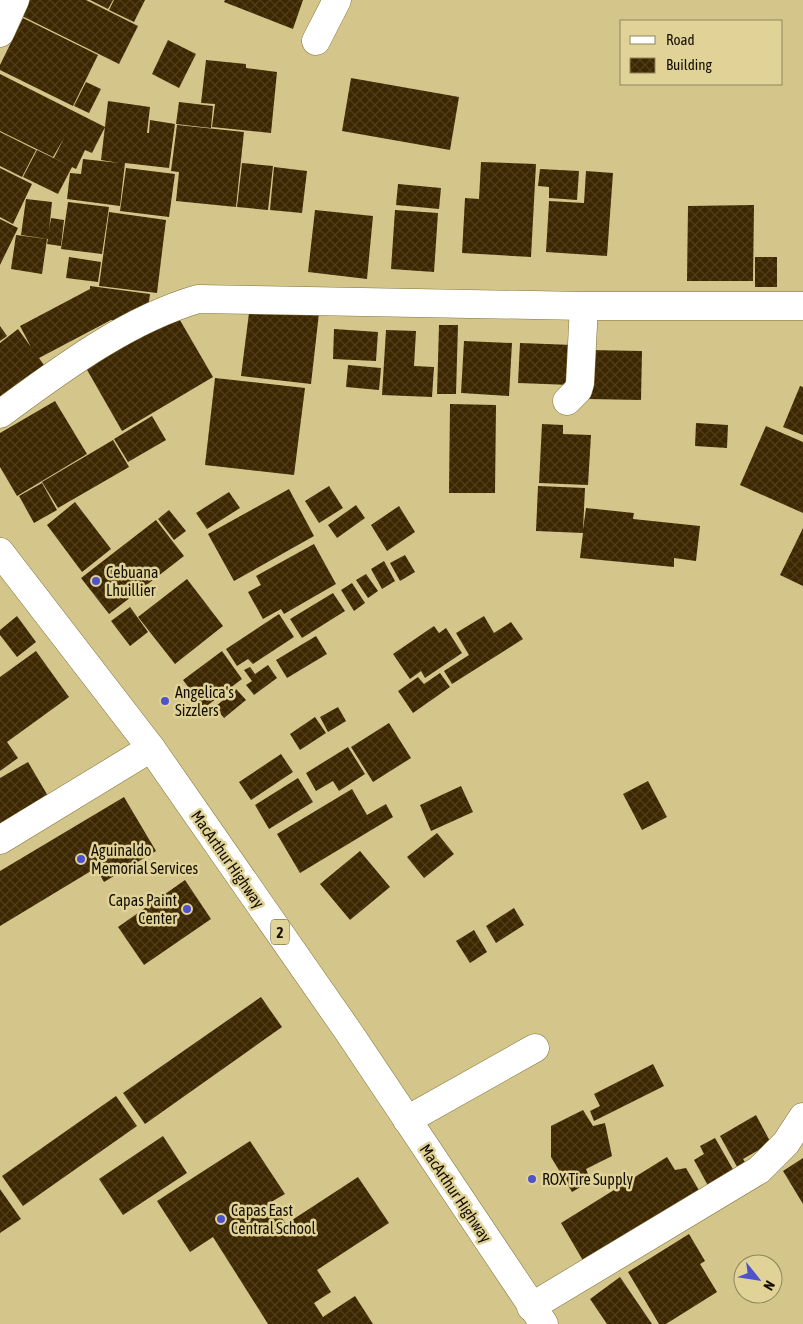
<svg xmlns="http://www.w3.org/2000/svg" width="803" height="1324" viewBox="0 0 803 1324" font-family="'Asap Condensed',sans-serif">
	<defs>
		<pattern id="building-cross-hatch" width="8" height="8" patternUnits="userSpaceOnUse" patternTransform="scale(1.25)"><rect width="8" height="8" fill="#3d2700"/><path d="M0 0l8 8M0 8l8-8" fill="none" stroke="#503d1b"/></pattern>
	</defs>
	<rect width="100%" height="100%" fill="#d4c68b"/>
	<!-- building -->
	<path fill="url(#building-cross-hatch)" d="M30 0H86L138 26 119 64 22 16Z
		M90 0H113L108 9Z
		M114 0H145L134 22 109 10Z
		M225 0H303L293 29 224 2Z
		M23 18 98 55 73 106 0 70V65Z
		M168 40 196 54 179 88 152 74Z
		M206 60 246 64V68L277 72 271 133 212 127 215 104 201 103Z
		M0 74 105 127 92 153 85 150 76 169 54 158 64 138 53 157 0 131Z
		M351 78 459 97 450 150 342 131Z
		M86 82 101 89 89 113 74 106Z
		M108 101 150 107 147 133H149L150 120 175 124 169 168 125 163 120 206 67 199 70 173 81 174 83 159 119 163 101 160Z
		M179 102 213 106 211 128 176 124Z
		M177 125 244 132 236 207 176 201 179 172 171 171Z
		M0 132 36 150 22 177 0 166Z
		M37 150 72 167 58 194 23 177Z
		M481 162 536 164 531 257 462 253 465 198 479 199Z
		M242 163 273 166 268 210 237 207Z
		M274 167 307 171 302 213 270 210Z
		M0 168 32 184 13 224 0 217Z
		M126 168 175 174 169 217 120 211Z
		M540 169 579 171 577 200 549 198V187L538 186Z
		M586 171 613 173 607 256 546 252 549 201 584 203Z
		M398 184 441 188 439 209 396 205Z
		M26 199 52 202 49 230 51 218 64 220 61 246 47 244 48 239 21 235Z
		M68 202 109 207 102 254 61 249Z
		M754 205 753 281H687L688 206Z
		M315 210 373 216 367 279 308 272Z
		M395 210 438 213 434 272 391 269Z
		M109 212 166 220 157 293 99 286Z
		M0 219 18 228 0 265Z
		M16 235 47 239 42 274 11 269Z
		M69 257 101 262 98 282 66 278Z
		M755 257H777V287H755Z
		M90 286 150 294 147 315 131 323 111 320 39 358 46 368 0 403V343L18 329 31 347 20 326 90 289Z
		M250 305 319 313 311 384 241 376Z
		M177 315 213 377 122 431 86 368Z
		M439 325H458L456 394H437Z
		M0 326 7 336 0 341Z
		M334 329 378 332 376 361 333 359Z
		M386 330 416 331 414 366 434 367 432 397 382 395Z
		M464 341 512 343 509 396 461 393Z
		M520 343 573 345 571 385 518 383Z
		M589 350 642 351 641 400 588 399Z
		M348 365 381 368 379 390 346 387Z
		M215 378 305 388 294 475 205 465Z
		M800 386 803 387V435L783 427Z
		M55 401 87 454 17 496 0 467V433Z
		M450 404 496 405 495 493H449Z
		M152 416 166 440 128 462 114 439Z
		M696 423 728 425 727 448 695 446Z
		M542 424 563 425V434L591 435 588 485 539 483Z
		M766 426 803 442V513L740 485Z
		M113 440 129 467 58 508 42 482Z
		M42 483 57 510 34 523 19 496Z
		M329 486 343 508 319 523 305 501Z
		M538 486 585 488 583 530 586 508 634 513 633 519 700 526 696 561 674 558V567L580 558 583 533 536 531Z
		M289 489 314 536 234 581 208 534Z
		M229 492 240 508 207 529 196 513Z
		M75 502 111 549 82 572 47 525Z
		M356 505 365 518 337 538 328 525Z
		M399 506 415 532 387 551 371 525Z
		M169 510 186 531 174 540 158 519Z
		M156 520 184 556 109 614 81 578Z
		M803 528V586L780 575Z
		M314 544 336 584 284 614 281 609 263 619 248 592 261 585 256 576Z
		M405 555 415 572 400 581 390 563Z
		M384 561 395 581 382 589 371 569Z
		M366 574 378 591 368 598 356 580Z
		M187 579 223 626 175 664 138 617Z
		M352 583 365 603 354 611 341 590Z
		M333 593 345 611 302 638 290 619Z
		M130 607 148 632 130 646 111 621Z
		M279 614 294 637 253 664 248 659 237 666 226 649Z
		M17 616 36 642 17 657 0 635V630Z
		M484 616 494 633 511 622 523 639 452 684 444 671 469 655 456 633Z
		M434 626 439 633 446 628 462 653 425 678 421 671 410 679 393 654Z
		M316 636 327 654 287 678 276 660Z
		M36 651 69 697 7 742 18 758 0 771V677Z
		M222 651 242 679 204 708 183 680Z
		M268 665 277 678 254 695 246 685 252 681 244 670 250 667 255 674Z
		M440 673 450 687 413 713 398 691 418 677 424 684Z
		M236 689 246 700 224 718 215 707Z
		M338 707 346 721 328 732 320 717Z
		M315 717 326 733 300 750 290 734Z
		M389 723 411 758 373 782 351 747Z
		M348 747 365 774 339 791 333 781 316 791 306 773Z
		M281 754 293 772 251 800 239 782Z
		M28 762 48 796 0 824V778Z
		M298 778 313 802 269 829 255 805Z
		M648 781 667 817 642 830 623 794Z
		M461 786 473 812 431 831 420 805Z
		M352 789 367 815 386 804 393 817 300 873 277 834Z
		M124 797 156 851 104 882 96 868 0 926V871Z
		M437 833 454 854 424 878 407 857Z
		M360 851 390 887 350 920 320 884Z
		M185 880 211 919 144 965 118 927Z
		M514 908 524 925 496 943 486 926Z
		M474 930 487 952 470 963 456 941Z
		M261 997 282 1027 145 1124 123 1093Z
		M653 1064 664 1086 594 1121 590 1111 600 1106 594 1094Z
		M116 1096 137 1126 23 1206 2 1176Z
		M583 1110 593 1126 605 1123 612 1156 586 1169 591 1181 572 1192 551 1157V1126Z
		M756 1115 771 1143 743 1159 748 1167 740 1172 720 1136Z
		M163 1136 187 1173 123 1215 99 1179Z
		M715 1138 738 1178 712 1193 694 1160 704 1154 700 1146Z
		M250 1141 285 1194 271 1202 286 1224 358 1177 389 1223 317 1270 331 1292 314 1303 323 1317 355 1296 373 1324H268L213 1237 190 1252 157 1201Z
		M667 1157 675 1170 686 1168 700 1192 585 1264 561 1223Z
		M803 1158V1204L783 1171Z
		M0 1189 21 1219 0 1233Z
		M689 1234 705 1261 700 1264 717 1292 666 1324H659L628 1272Z
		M620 1277 652 1324H607L590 1299Z"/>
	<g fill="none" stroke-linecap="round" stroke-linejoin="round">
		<!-- minor casing -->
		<g stroke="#7f7239" stroke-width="29">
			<path id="minor" d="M0 33 15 0
				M316 41 337 0
				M567 401 578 390 580 383 584 306
				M0 414C60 370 126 320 198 299L584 306H803
				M0 840 151 748
				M407 1120 535 1048
				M531 1307 759 1170 786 1143 803 1117"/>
		</g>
		<!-- highway casing -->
		<g stroke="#7f7239" stroke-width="29">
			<path id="highway" d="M0 552 151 748 350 1034 544 1324"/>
		</g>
		<!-- minor -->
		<use href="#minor" stroke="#fff" stroke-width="28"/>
		<!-- highway -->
		<use href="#highway" stroke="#fff" stroke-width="28"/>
	</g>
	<!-- markers -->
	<g fill="#4f53ca" stroke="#e1d398" stroke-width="2">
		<circle cx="96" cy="581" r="5"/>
		<circle cx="165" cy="701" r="5"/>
		<circle cx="81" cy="859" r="5"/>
		<circle cx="187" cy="909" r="5"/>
		<circle cx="532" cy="1179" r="5"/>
		<circle cx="221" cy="1219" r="5"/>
	</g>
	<g text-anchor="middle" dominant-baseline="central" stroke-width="5" stroke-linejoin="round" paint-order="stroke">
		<!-- shield labels -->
		<rect fill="#e1d398" stroke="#524a2e" stroke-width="1" x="271" y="919.5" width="18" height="25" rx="4"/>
		<g font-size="15" font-weight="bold" fill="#151000">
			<text x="280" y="932">2</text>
		</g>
		<!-- poi labels -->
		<g font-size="16" fill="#151000" stroke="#e1d398" text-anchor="start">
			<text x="106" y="572">Cebuana<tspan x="106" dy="18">Lhuillier</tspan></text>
			<text x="175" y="692">Angelica's<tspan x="175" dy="18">Sizzlers</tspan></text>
			<text x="91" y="850">Aguinaldo<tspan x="91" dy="18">Memorial Services</tspan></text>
			<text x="177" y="900" text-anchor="end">Capas Paint<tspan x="177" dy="18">Center</tspan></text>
			<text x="542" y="1179">ROX Tire Supply</text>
			<text x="231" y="1210">Capas East<tspan x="231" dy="18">Central School</tspan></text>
		</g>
		<!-- street labels -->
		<g font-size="16" fill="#151000" stroke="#e1d398">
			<text transform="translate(228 859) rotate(55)">MacArthur Highway</text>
			<text transform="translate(456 1193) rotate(56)">MacArthur Highway</text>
		</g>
	</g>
	<!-- legend -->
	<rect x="620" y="20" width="162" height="65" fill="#e1d398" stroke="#8f855b"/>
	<rect x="630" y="36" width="25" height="8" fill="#ffffff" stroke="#8f855b"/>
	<text x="666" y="45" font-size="15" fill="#151000">Road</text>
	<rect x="630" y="58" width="25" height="15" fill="url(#building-cross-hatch)" stroke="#8f855b"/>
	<text x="666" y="70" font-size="15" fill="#151000">Building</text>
	<!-- north arrow -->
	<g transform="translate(758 1279) rotate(120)"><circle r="24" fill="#e1d398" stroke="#8f855b"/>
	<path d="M0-4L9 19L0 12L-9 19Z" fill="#4f53ca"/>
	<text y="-8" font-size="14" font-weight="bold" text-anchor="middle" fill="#151000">N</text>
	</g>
</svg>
